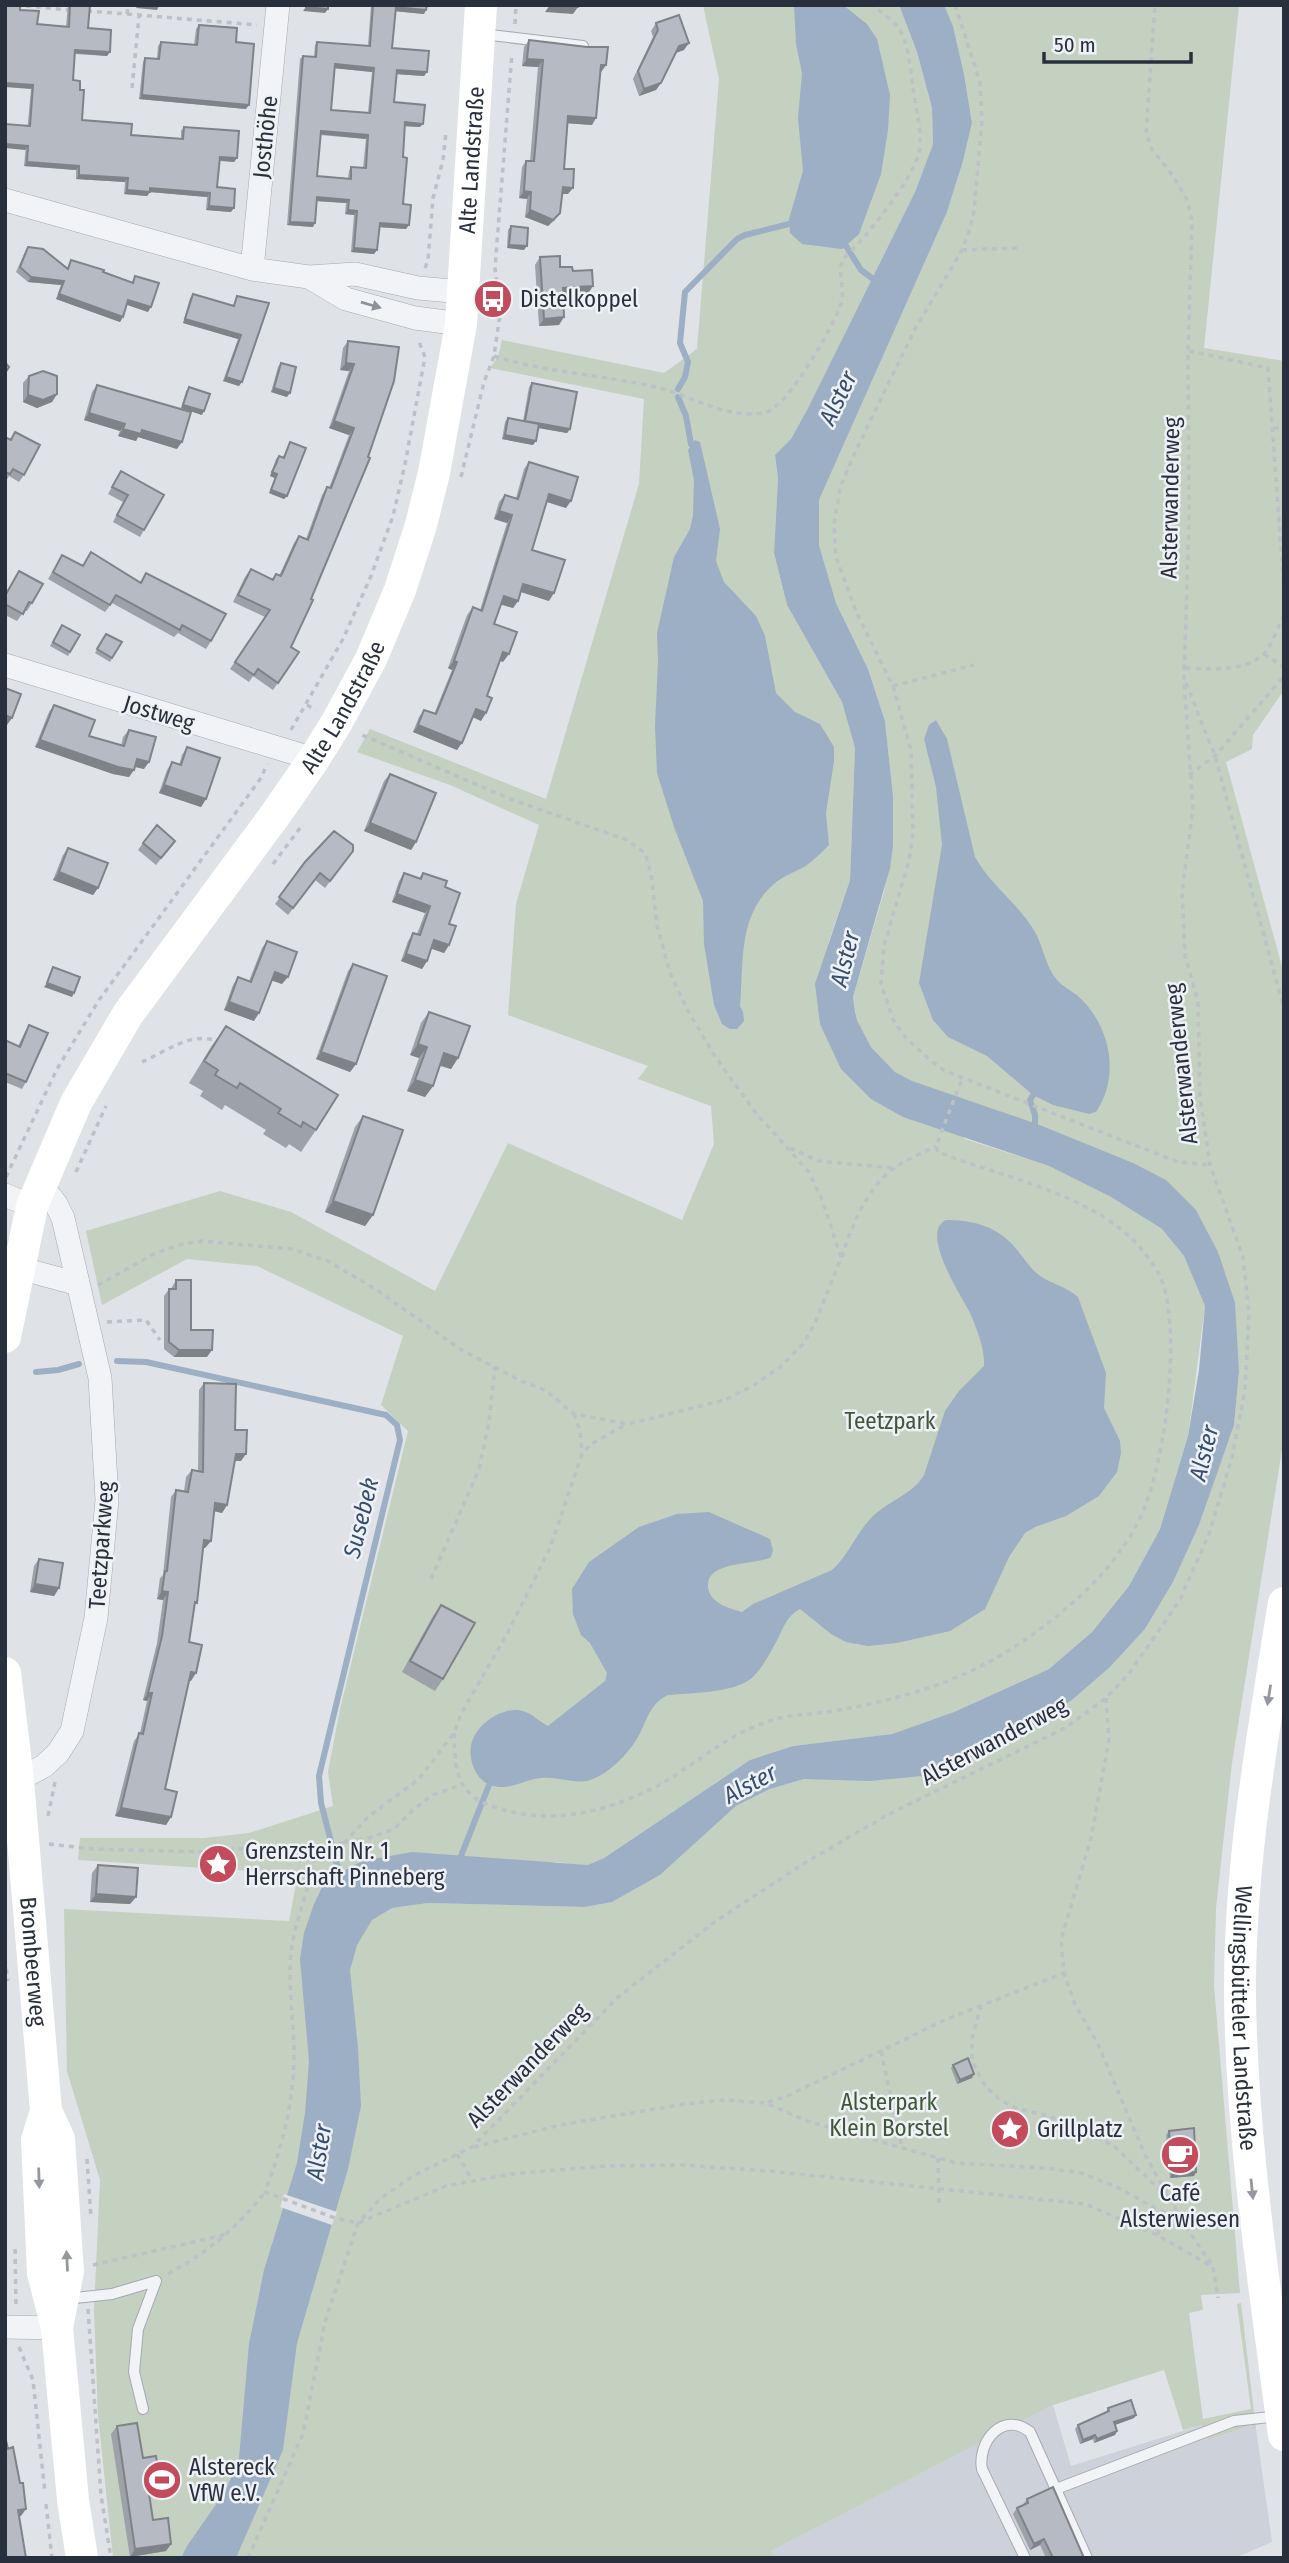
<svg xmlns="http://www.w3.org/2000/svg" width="1289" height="2563" viewBox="0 0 1289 2563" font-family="'Fira Sans Condensed',sans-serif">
	<rect width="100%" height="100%" fill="#dfe2e7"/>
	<!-- built -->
	<path fill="#cdd1d9" d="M1053 2405 1071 2466 1202 2425 1208 2440 1253 2425 1256 2429 1272 2542 1235 2558H775L771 2551Z"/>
	<!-- green -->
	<path fill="#c4d0c0" d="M703 5H899L917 52 932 108 933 144 915 192 808 408 791 439 775 455 778 478 774 553 787 605 842 702 855 748 850 880 828 944 820 1024 965 1139 1049 1166 1111 1197 1162 1229 1184 1256 1205 1306 1188 1436 1160 1529 1129 1586 1092 1632 1049 1669 954 1712 892 1734 793 1746 750 1760 604 1858 588 1866 556 1862 392 1908 428 1903 585 1907 612 1902 660 1875 736 1806 770 1789 804 1779 923 1776 968 1760 1016 1737 1072 1700 1110 1667 1145 1629 1173 1582 1199 1525 1234 1425 1239 1372 1218 1252 895 1072 871 1047 857 1020 853 997 884 892 893 846V796L885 721 868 669 836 603 819 545V500L947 212 963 161 972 123 964 74 953 26 944 5H1239L1204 348 1284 361V690L1253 735 1252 749 1226 762 1284 974V1437L1232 1763 1216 1908 1214 1986 1240 2293 1201 2295 1203 2310 1189 2313 1203 2419 1251 2409 1237 2304 1241 2303 1256 2429 1252 2425 1208 2440 1202 2425 1183 2430 1164 2370 1053 2405 771 2551 775 2558H113L98 2415 94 2311 100 2180 67 2071 64 1909 289 1921 298 1874 78 1860 80 1838H204L249 1833 333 1806 328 1772 340 1709 408 1431 381 1405 403 1336 257 1266 187 1259 102 1305 86 1231 220 1191 291 1212 435 1291 508 1143 682 1220 714 1144 711 1106 638 1079 648 1066 508 1015 516 904 539 825 450 785 357 752 370 729 546 799 639 484 644 399 490 368 498 357 502 340 664 373 697 349 719 79Z"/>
	<!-- water -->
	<path fill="#9cafc4" d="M794 5H843L867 24 877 39 890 95 888 130 881 174 859 234 842 249 802 244 790 233 789 219 803 171 798 118 802 73 796 44Z
		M899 5H944L953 26 964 74 972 123 963 161 947 212 819 500V545L836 603 868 669 885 721 893 796V846L890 868 853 997 855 1011 857 1020 871 1047 895 1072 912 1081 1037 1124 1133 1163 1166 1180 1196 1210 1218 1252 1235 1303 1239 1372 1234 1425 1199 1525 1173 1582 1145 1629 1110 1667 1072 1700 1016 1737 968 1760 923 1776 869 1781 804 1779 770 1789 736 1806 660 1875 612 1902 585 1907 428 1903 392 1908 372 1920 357 1945 350 1970 358 2048 361 2106 348 2169 297 2343 283 2450 236 2558H181L187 2546 226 2490 239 2458 249 2344 264 2270 297 2163 305 2113 309 2061 300 1959 304 1933 314 1904 325 1881 362 1861 412 1852 588 1865 604 1858 750 1760 793 1746 892 1734 954 1712 1049 1669 1092 1632 1129 1586 1160 1529 1188 1436 1199 1370 1205 1306 1184 1256 1162 1229 1111 1197 1049 1166 903 1117 871 1099 841 1069 820 1024 815 984 850 880 855 748 842 702 787 605 774 553 778 478 775 455 791 439 808 408 915 192 933 144 932 108 917 52Z
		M695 440 700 442 720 529 716 561 724 582 756 616 765 636 776 693 795 712 820 724 834 747V761L826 813 829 845C821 853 813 861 804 867 794 872 784 876 775 883 737 915 744 963 740 1006L743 1012 744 1021 737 1029H730L722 1024 714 1005 704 944 703 901 674 827 657 773 655 726 658 661 657 633 674 557 690 529 693 516 694 480 688 450Z
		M936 720 947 739 975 857C991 886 1019 904 1035 932 1043 946 1046 968 1057 980 1063 987 1072 991 1078 996 1110 1025 1121 1075 1096 1112L1089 1114 1053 1105 1033 1095 987 1056 948 1037 933 1020 919 983 942 845 936 787 924 739 929 725Z
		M946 1220C970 1220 993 1225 1011 1243 1021 1253 1028 1267 1040 1276 1052 1284 1067 1287 1078 1297L1106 1373 1104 1408 1120 1441 1121 1453 1117 1472 1099 1496 1066 1516 1035 1527 1025 1533 1009 1557 985 1609 950 1631 897 1643 868 1646 846 1642 831 1634 800 1609C785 1617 783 1630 775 1644 769 1655 760 1672 749 1680 731 1693 690 1693 668 1695 649 1704 647 1721 638 1737 628 1754 609 1774 590 1780 574 1785 558 1776 542 1778 524 1779 510 1792 490 1785 474 1779 466 1754 473 1739 480 1723 498 1711 515 1710 530 1710 536 1720 548 1726L605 1681 607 1673 590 1643 581 1635 573 1614 572 1589 589 1562 639 1527 677 1514 709 1512 770 1539 773 1550 771 1557C754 1566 705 1560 708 1588 711 1604 729 1608 742 1612L753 1604 832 1570C849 1555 856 1533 872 1517 888 1501 912 1495 924 1475L945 1411 959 1391 984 1366C985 1349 977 1329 970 1313 961 1295 919 1232 946 1220Z"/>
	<!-- pier -->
	<path fill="#dfe2e7" d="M284 2194 337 2212 332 2225 280 2207Z"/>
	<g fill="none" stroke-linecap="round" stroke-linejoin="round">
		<!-- stream -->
		<path stroke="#9cafc4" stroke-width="6" d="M846 246 861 270 876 281
			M678 389 685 377 688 362 680 343 685 292 737 239 745 235 789 224
			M678 397 686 416 691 444
			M1033 1095 1030 1100 1035 1115V1129
			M117 1361 146 1362 386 1415 397 1425 400 1440 319 1776 321 1803 341 1880
			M36 1372 58 1370 79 1364
			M459 1861 489 1785"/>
		<!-- lane casing -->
		<g stroke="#a5a9b1" stroke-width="12">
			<path id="lane" d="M482 34 583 46
				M66 2299 112 2294 156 2281
				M143 2409 134 2372 138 2329 156 2281
				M1056 2489 1234 2421 1278 2416
				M1025 2558 982 2469C977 2442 1003 2410 1030 2432L1087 2558"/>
		</g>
		<!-- street casing -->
		<g stroke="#a5a9b1" stroke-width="24">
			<path id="street" d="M5 200 252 269 309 277 355 274 418 288 463 292
				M252 269 278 5
				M309 277 346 299 415 318 461 324
				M5 665 314 759
				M5 1195 32 1206
				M19 1268 78 1284
				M18 1780 44 1766 58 1753 72 1731 96 1618 107 1500 100 1378 63 1218 56 1204 40 1183
				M5 2327 57 2328"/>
		</g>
		<!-- path -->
		<path stroke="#bdc0c6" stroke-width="3.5" stroke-dasharray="5 5" stroke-linecap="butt" d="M16 5 69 10
			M955 5 980 82 982 121 974 211 970 229 962 250 915 329 857 448 841 485 834 523 836 557 857 614 893 686 911 750 913 831 909 861 884 945 881 984 893 1020 907 1039 930 1060 945 1071 1178 1162 1210 1165
			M87 11 127 14 128 5
			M127 14 257 25
			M515 24 516 5
			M132 88 139 16
			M962 250 1018 248
			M425 268 428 260 433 198 443 160 446 131
			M1189 351 1268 368 1284 589
			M494 356C548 373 605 375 660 388 694 397 730 421 767 412 788 406 834 325 841 304 845 290 838 275 842 262 844 256 861 242 866 235 882 215 920 169 920 145 921 126 915 105 913 87 910 68 909 41 897 26 891 18 880 12 872 5
			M1274 428H1284
			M461 477 484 382 494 356 500 314 495 268 512 53
			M1264 654 1284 667
			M1186 668C1211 669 1242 672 1263 655 1272 646 1278 626 1284 615
			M1186 683 1215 756 1284 1009
			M893 686 974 665
			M307 705 316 710
			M291 730 343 639 371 576 393 516 405 464 425 357 418 339
			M1189 775 1215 756 1284 676
			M273 864 300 828
			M142 1062C167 1051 193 1030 219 1042
			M790 1148 818 1161 894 1168
			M76 1172 106 1106
			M6 1177 57 1069 99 1000 261 778 267 764
			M842 1257C851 1227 868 1185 896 1167 908 1158 923 1153 936 1146
			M98 1285 154 1254 178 1245 202 1241 292 1249 328 1261 377 1290 460 1349 521 1381 545 1390 574 1414 628 1424 725 1400 754 1385 780 1367 803 1344 815 1323 841 1258 823 1202 809 1172 756 1113 714 1055 686 1007 670 973 657 925 651 873 645 853 627 840 510 799 360 734
			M107 1322 146 1320 160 1340
			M574 1414 580 1431 582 1454
			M431 1579 479 1469 489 1422 495 1367
			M1106 1698 1109 1740 1091 1838 1061 1940 1064 1973 1075 2005 1097 2042 1145 2155 1183 2222
			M454 1733C455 1780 459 1799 508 1811 558 1824 611 1810 657 1786 692 1767 723 1738 761 1724 782 1715 804 1715 827 1712 890 1702 957 1684 1011 1649 1049 1625 1095 1588 1120 1551 1127 1542 1133 1532 1138 1522 1165 1470 1181 1340 1163 1284 1158 1269 1148 1257 1138 1245 1088 1192 1003 1178 938 1152L936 1146 962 1079
			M48 1816 55 1782
			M344 1843 368 1817 419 1779 454 1733 462 1712 507 1634 550 1548 582 1454 591 1444 627 1424
			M49 1844 93 1849 204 1852 260 1847H323L369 1838 394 1829 413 1810 432 1795 461 1785
			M315 1848C313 1882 297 1913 292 1946 287 1980 293 2013 294 2047 295 2098 283 2145 265 2192L335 2218 358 2223 446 2186 511 2174 605 2166 681 2165 769 2171 1085 2204 1157 2235 1213 2267 1218 2298
			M314 1871 323 1877
			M5 1959 8 1981
			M981 2005 972 2038V2061L985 2086 999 2099 1015 2108 1049 2116 1113 2145 1167 2197
			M881 2051 902 2148
			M768 2102 785 2097 947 2019 1064 1973
			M474 2147 560 2125 685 2104 725 2100 766 2103 807 2121 956 2163 1046 2168 1081 2173 1117 2187 1184 2224 1212 2265
			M457 2154 472 2180
			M938 2158 939 2203
			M87 2159 91 2218
			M1157 2235 1167 2215
			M15 2249 16 2308
			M93 2265 228 2234
			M168 2274C207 2253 238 2227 265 2192
			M88 2309 101 2495 111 2558
			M19 2347 33 2380 45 2493
			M46 2504 52 2558
			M248 2558 303 2434 325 2322 358 2223 380 2199 413 2176 472 2147 618 1997 716 1921 803 1864 887 1815 1065 1728 1106 1698 1130 1672 1180 1600 1209 1534 1232 1457 1245 1390 1249 1314 1243 1257 1210 1165 1200 1097 1198 1002 1185 955 1182 892 1193 808 1184 680 1189 520 1188 351 1192 221 1187 200 1173 176 1152 149 1146 133 1155 5"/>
		<!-- lane -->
		<use href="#lane" stroke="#f1f3f6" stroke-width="10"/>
		<!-- street -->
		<use href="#street" stroke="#f1f3f6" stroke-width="23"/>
		<!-- secondary -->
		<g stroke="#fff" stroke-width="32">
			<path id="s1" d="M5 1337 32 1206 76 1103 128 1014 273 818 314 759 337 722 371 659 400 590 421 525 434 473 461 324 481 5"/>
			<path id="s2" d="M1284 1603C1263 1734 1239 1865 1240 1997 1242 2144 1265 2289 1284 2435"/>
			<path id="s3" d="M5 1673 18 1780 46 2111 59 2139 68 2271 57 2328"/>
			<path d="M46 2111 37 2140 43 2273 57 2328 73 2500 82 2558"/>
		</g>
	</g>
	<!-- wall -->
	<path fill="#9da1a8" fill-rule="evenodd" d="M68 5H90L88 28 110 52 107 56 75 54 73 80 80 90 82 120 131 135 181 139V131L184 127 237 158 234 162 219 161 217 187 231 212 206 210 207 197 150 192 147 196 124 194 125 182 76 179V170L24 166 31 89 20 10 37 24 66 26Z
		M371 5H427L424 14 395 11 392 48 427 72 424 76 397 74 394 102 420 127 405 126 403 157V204L406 229 379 227 377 250 374 254 351 252 354 215 345 214 346 203 317 201 313 227 287 225 300 59 303 56 314 57 315 45 317 42 368 46ZM335 68 372 72 368 113 331 110ZM320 135 366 139 363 168 351 167 349 171 348 178 317 176Z
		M656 23 684 50 675 53 661 83 656 90 639 96 633 79 653 37 651 31Z
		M199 25 236 42 246 109 139 99 143 62 145 58 157 59 158 46 161 42 194 45 196 29Z
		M529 40 606 65 601 72H600L592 125 568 123 564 169 568 194H562L555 220 548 226 525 217 527 199 519 198 522 167 526 161H530L538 67 522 66 524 47Z
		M511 226 524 250 507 248 508 230Z
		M28 247 67 268 71 260 132 282 135 276 148 312 127 305 123 317 120 322 56 299 61 285 28 282 16 272 25 252Z
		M540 257 560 267 573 271 588 294 563 295 559 325 539 326 535 265Z
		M193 294 233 305 237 296 269 303 239 386 223 381 238 339 183 323 190 298Z
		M348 341 399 347 291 647 299 652 273 690 253 676 249 682 230 669 265 617 233 602 245 577 251 569 272 579 276 574 279 576 294 543 299 536 306 539 322 495 327 487 329 488 349 435 329 428 349 371 340 370 343 348Z
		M281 363 287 397 271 392 278 367Z
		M29 376 57 394 52 402 37 408 23 402V383Z
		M532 383 570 429 567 433 538 428 533 445 502 439 505 422 508 418 523 421 529 387Z
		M97 385 177 449 138 437 136 441 118 436 120 431 84 420 92 392Z
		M189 387 202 415 181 408 186 391Z
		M15 432 24 475 19 482 9 476 6 481 5 437 10 440Z
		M290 442 287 496 284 499 269 493 275 478 270 476 276 459 279 456 283 457Z
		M529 462 566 508 547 502 532 550 549 601 521 592 518 601 513 608 501 604 494 624 503 662 500 660 487 696 481 721 472 717 457 750 413 732 419 717 424 710 434 714 452 670 448 668 467 615 473 607 480 610 507 523 494 519 499 502 505 495 516 498 524 469Z
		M121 471 144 530 140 537 113 522 123 502 108 494Z
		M62 555 83 566 140 582 146 573 211 641 206 649 178 633 174 637 112 603 105 612 48 579Z
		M19 571 32 603 27 611 25 610 17 621 5 615V594Z
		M62 625 80 635 68 656 50 646Z
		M106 634 122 642 110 662 95 653Z
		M54 705 89 736 121 746 123 737 129 730 144 769 135 767 129 777 113 774 35 747 49 712Z
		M187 747 206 799 201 807 159 793 167 770 172 762 179 765 182 755Z
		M390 774 416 842 411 850 364 831 384 781Z
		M175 841 156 865 138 850 143 843Z
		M68 848 98 888 93 895 53 880 63 855Z
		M353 851 325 888 315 880 288 915 275 904 305 862Z
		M404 873 419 878 423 873 445 887 449 924V945L444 953 431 948 427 961 422 969 401 961 408 941 413 933 417 934 425 913 392 902 399 881Z
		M267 941 282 984 272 980 254 1021 224 1010 233 985 238 977 249 981 262 948Z
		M353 964 356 1064 350 1072 316 1059 348 971Z
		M429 1012 458 1058 451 1069 440 1066 433 1086 425 1097 407 1091 419 1058 410 1055 421 1023Z
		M29 1025 26 1082 22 1089 5 1082V1040L18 1046 25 1032Z
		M226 1026 316 1130 301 1152 289 1144 286 1148 263 1134 266 1130 225 1105 222 1110 200 1096 203 1091 189 1083 211 1047Z
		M363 1116 373 1215 365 1226 325 1212 355 1127Z
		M176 1280 191 1330 207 1357H174L164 1349V1296L169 1289H171Z
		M204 1383 235 1430 241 1461H235L227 1505 222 1513 214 1511 211 1541 205 1548H203L189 1642 191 1681 189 1680 165 1789 171 1817 166 1825 115 1816 134 1741 140 1733 147 1701 143 1700 157 1643 163 1600 157 1599 160 1578 163 1575 171 1497 176 1490 184 1491 186 1477 192 1470 198 1471 199 1390Z
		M39 1559 59 1588 54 1596 30 1592 34 1566Z
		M441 1605 443 1679 435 1691 402 1672 433 1616Z
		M98 1865 136 1897 130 1904 90 1902 92 1873Z
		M953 2065 972 2078 957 2084 951 2068Z
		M1169 2131 1196 2172 1194 2176 1170 2178 1166 2135Z
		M1108 2408 1136 2415 1134 2418 1115 2425 1117 2431 1115 2435 1094 2443 1093 2439 1080 2444 1075 2429 1078 2425 1106 2413Z
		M117 2426 143 2458 156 2493 149 2494 153 2520 171 2544 166 2551 130 2557 111 2434Z
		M1027 2499 1084 2558H1046L1040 2545 1030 2550 1013 2514 1017 2508 1022 2506Z"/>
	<!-- shaded-wall -->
	<path fill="#7f8388" d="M138 5H147L159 6 157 10 136 8Z
		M550 5H559L578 7 573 14 545 12Z
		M306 7 328 9 325 13 303 11Z
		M396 7 426 10 424 14 393 11Z
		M689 43 684 50 673 54 679 46Z
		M75 50 110 52 107 56 73 53Z
		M527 59 543 60 538 67 522 66Z
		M335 64 374 68 372 72 332 68Z
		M601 65H606L601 72 596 71Z
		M397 70 427 72 424 76 394 74Z
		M5 83 33 85 31 89 5 87Z
		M661 83 656 90 639 96 644 89Z
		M142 95 249 105 246 109 139 99Z
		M568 116 596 118 592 125 563 123Z
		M405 122 423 124 420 127 402 126Z
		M321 131 368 135 366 139 318 134Z
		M5 144 28 146 25 150 5 148Z
		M220 157 237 158 234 162 217 160Z
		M27 162 79 166 76 170 24 166Z
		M79 175 128 178 125 182 76 179Z
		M563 187 573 188 568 194H558Z
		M150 188 210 193 207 197 150 192 147 196 124 194 127 190Z
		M524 191 531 192 527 199 519 198Z
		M317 197 349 200 346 203 315 201Z
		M209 206 234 208 231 212 206 210Z
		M348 210 357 211 354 215 345 214Z
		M530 210 560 213 548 226 525 217Z
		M290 222 315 223 313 227 287 225Z
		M380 223 409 225 406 229 377 227Z
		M509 245 527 246 524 250 507 248Z
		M354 248 377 250 374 254 351 252Z
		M31 277 64 281 61 285 28 282Z
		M593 286 588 294 557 295 563 288Z
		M59 294 123 317 120 322 56 299Z
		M128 300 151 307 148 312 125 304Z
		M564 317 559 325 539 326 544 319Z
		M185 319 241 335 238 339 183 323Z
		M346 363 354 364 349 371 340 370Z
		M226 377 242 382 239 386 223 381Z
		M274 388 290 393 287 397 271 392Z
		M57 394 52 402 37 408 23 402 28 395Z
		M183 405 204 411 202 415 181 408Z
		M89 413 125 424 120 431 84 420Z
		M334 421 354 428 349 435 329 428Z
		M525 421 570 429 567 433 522 425Z
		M123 429 142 430 182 442 177 449 138 437 136 441 118 436Z
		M505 435 536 441 533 445 502 439Z
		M272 472 277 474 275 478 270 476Z
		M271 490 287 496 284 499 269 493Z
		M549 494 571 501 566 508 544 501Z
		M499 511 512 515 507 523 494 519Z
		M523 584 554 593 549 601 518 591Z
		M504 596 518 601 513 608 499 604Z
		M503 652 509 654 503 662 497 660Z
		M454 661 457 662 452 670 448 668Z
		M476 709 486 713 481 721 471 716Z
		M5 715 12 718 7 725 5 724Z
		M418 725 462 743 457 750 413 732Z
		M40 740 134 770 129 777 113 774 35 747Z
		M137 759 149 762 144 769 132 766Z
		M164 785 206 799 201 807 159 793Z
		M370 823 416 842 411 850 364 831Z
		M59 872 98 888 93 895 53 880Z
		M397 894 430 906 425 913 392 902Z
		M434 940 449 945 444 953 429 948Z
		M406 954 427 961 422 969 401 961Z
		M275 972 288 977 282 984 270 980Z
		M47 983 74 993 72 997 44 987Z
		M229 1002 259 1013 254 1021 224 1010Z
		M418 1044 427 1047 419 1058 410 1055Z
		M321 1052 356 1064 350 1072 316 1059Z
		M444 1053 458 1058 451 1069 436 1064Z
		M415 1080 433 1086 425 1097 407 1091Z
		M333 1201 373 1215 365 1226 325 1212Z
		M179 1350H212L207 1357H174Z
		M236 1454H246L241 1461H231Z
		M215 1503 227 1505 222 1513 209 1510Z
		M204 1540 211 1541 205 1548H199Z
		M35 1584 59 1588 54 1596 30 1592Z
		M162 1591 168 1592 163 1600 157 1599Z
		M191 1672 196 1673 191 1681 186 1680Z
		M148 1693H152L147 1701 143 1700Z
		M121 1808 171 1817 166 1825 115 1816Z
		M96 1894 136 1897 130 1904 90 1902Z
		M974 2074 972 2078 957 2084 960 2080Z
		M1196 2172 1194 2176 1170 2178 1172 2174Z
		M1136 2415 1134 2418 1112 2426 1114 2422Z
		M1117 2431 1115 2435 1094 2443 1097 2439Z
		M1095 2435 1093 2439 1080 2444 1083 2440Z
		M161 2486 156 2493 143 2495 148 2487Z
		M26 2509 21 2516 12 2517 18 2510Z
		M1044 2539 1040 2545 1030 2550 1034 2544Z
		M171 2544 166 2551 130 2557 135 2549Z"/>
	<!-- building -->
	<path fill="#b6bbc3" stroke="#7f8388" stroke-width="2" fill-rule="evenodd" d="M5 5H20V10L39 11 37 24 69 27 70 5H90L88 28 111 30 110 52 75 50 73 80 80 81V90H84L82 120 132 124 131 135 183 139 184 127 239 131 237 158 220 157 217 187 235 189 234 208 209 206 210 193 150 188V192L127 190 128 178 79 175V166L27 162 28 146 5 144V124L30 126 33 85 5 83Z
		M306 5H328V9L306 7Z
		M373 5H427L426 10 396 7 392 48 429 51 427 72 397 70 394 102 425 105 423 124 405 122 403 157 407 158 403 204 411 205 409 225 380 223 377 250 354 248 357 211 348 210 349 200 317 197 315 223 290 222 303 56 316 57 317 42 370 46ZM335 64 374 68 370 113 331 110ZM321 131 368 135 366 168 351 167V179L317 176Z
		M559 5H579L578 7Z
		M679 15 689 43 679 46 661 83 644 89 638 71 658 30 656 23Z
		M199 25 237 28 236 42 254 44 249 105 142 95 145 58 159 59 161 42 197 45Z
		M529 40 587 47H608L606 65H601L596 118 568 116 564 169H574L573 188 563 187 560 213 553 220 530 210 531 192 524 191 526 161H534L543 60 527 59Z
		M511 226 528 228 527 246 509 245Z
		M28 247 43 249 68 269 71 260 104 270 103 272 133 283 135 276 159 283 151 307 128 300 123 317 59 294 64 281 31 277 20 267Z
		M560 256V267H572L573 271 592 270 593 286 563 288 564 317 544 319 540 257Z
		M193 294 234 306 237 296 269 303 242 382 226 377 241 335 185 319Z
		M348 341 399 347 394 381 368 457 370 458 311 599 313 600 291 647 299 652 278 683 258 669 254 675 235 662 270 610 238 595 251 569 273 580 276 574 281 576 299 536 308 540 327 487 331 488 354 428 334 421 354 364 346 363Z
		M5 362 9 367 5 373Z
		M281 363 296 367 290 393 274 388Z
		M43 371 57 376V394L43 400 28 395 29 376Z
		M532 383 577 392 570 429 525 421Z
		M97 385 191 412 182 442 142 430 141 434 123 429 125 424 89 413Z
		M189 387 210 394 204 411 183 405Z
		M508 418 539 424 536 441 505 435Z
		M15 432 40 445 24 475 13 469 10 474 5 472V437L11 440Z
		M290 442 306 448 287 496 271 490 277 474 272 472 276 464 279 456 284 458Z
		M529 462 578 477 571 501 549 494 532 550 565 560 554 593 523 584 518 601 504 596 494 624 517 632 509 654 503 652 487 696 492 698 486 713 476 709 462 743 418 725 424 710 436 714 457 662 454 661 473 607 482 611 512 515 499 511 505 495 518 499Z
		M121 471 164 495 144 530 117 515 128 495 112 487Z
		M91 552 141 583 146 573 226 614 211 641 182 625 180 630 116 595 110 605 53 572 62 555 83 566Z
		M19 571 43 584 32 603 29 602 23 614 5 604V596Z
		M62 625 80 635 70 652 53 642Z
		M106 634 122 642 112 658 97 649Z
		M5 688 21 694 12 718 5 715Z
		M54 705 95 720 89 736 124 746 129 730 156 737 149 762 137 759 134 770 118 767 40 740Z
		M187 747 220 758 206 799 164 785 172 762 181 765Z
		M390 774 436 793 416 842 370 823Z
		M157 825 175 841 161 858 143 843Z
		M334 831 353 845V851L330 881 320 873 293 908 279 897 305 862Z
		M68 848 108 863 98 888 59 872Z
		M404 873 421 879 423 873 447 881 445 887 460 893 449 924 456 926 449 945 434 940 427 961 406 954 413 933 420 935 430 906 397 894Z
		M267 941 297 952 288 977 275 972 259 1013 229 1002 238 977 251 982Z
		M353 964 387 976 356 1064 321 1052Z
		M53 967 80 977 74 993 47 983Z
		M429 1012 470 1026 458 1058 444 1053 433 1086 415 1080 427 1047 418 1044Z
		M29 1025 48 1033 26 1082 5 1073V1040L20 1047Z
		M226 1026 338 1095 316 1130 303 1122 301 1127 278 1113 281 1109 240 1083 237 1088 215 1075 218 1070 204 1061Z
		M363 1116 403 1130 373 1215 333 1201Z
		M176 1280H191V1330H213L212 1350H179L169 1342V1289H176Z
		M204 1383 236 1384 235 1430H247L246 1454H236L227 1505 215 1503 211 1541 204 1540 197 1603 195 1602 189 1642 202 1645 196 1673 191 1672 165 1789 177 1792 171 1817 121 1808 139 1733 143 1734 152 1693H148L162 1636 168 1592 162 1591 165 1571H167L176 1490 188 1492 192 1470 203 1472Z
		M39 1559 63 1563 59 1588 35 1584Z
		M441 1605 475 1623 443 1679 410 1661Z
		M98 1865 138 1868 136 1897 96 1894Z
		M968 2058 974 2074 960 2080 953 2065Z
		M1194 2128 1196 2172 1172 2174 1169 2131Z
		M1131 2400 1136 2415 1114 2422 1117 2431 1097 2439 1095 2435 1083 2440 1078 2425 1109 2411 1108 2408Z
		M137 2423 143 2458 156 2456 161 2486 148 2487 153 2520 168 2518 171 2544 135 2549 117 2426Z
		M5 2436 8 2449 13 2447 20 2483H23L26 2509 18 2510 26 2558H5Z
		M1053 2487 1084 2558H1053L1044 2539 1034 2544 1017 2508 1028 2503 1027 2499Z"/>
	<!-- one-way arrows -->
	<defs><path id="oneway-solid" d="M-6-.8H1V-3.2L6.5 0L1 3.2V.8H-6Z" transform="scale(1.75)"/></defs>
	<use fill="#8d929a" href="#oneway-solid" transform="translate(371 305) rotate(16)"/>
	<g fill="#94989e">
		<use href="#oneway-solid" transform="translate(1269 1695) rotate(99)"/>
		<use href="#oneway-solid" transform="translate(39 2178) rotate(88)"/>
		<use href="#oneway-solid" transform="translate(1252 2189) rotate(84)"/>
		<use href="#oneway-solid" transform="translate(67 2261) rotate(-93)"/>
	</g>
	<!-- icons -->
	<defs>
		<g id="bus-disc" transform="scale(2.0125)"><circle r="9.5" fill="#c34c5c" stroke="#eef1f5"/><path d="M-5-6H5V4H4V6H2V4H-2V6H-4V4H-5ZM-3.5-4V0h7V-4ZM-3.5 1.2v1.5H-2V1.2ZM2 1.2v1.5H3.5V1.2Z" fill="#fff"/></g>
		<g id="sight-disc" transform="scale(2.0125)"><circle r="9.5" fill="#c34c5c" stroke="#eef1f5"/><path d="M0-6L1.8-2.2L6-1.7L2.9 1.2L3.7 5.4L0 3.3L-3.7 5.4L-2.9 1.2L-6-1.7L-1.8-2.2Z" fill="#fff"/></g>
		<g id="cafe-disc" transform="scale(2.0125)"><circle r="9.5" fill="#c34c5c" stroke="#eef1f5"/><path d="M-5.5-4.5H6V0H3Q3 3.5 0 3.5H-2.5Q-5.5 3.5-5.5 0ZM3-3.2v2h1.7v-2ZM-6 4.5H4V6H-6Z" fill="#fff"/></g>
		<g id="stadium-disc" transform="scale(2.0125)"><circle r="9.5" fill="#c34c5c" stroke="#eef1f5"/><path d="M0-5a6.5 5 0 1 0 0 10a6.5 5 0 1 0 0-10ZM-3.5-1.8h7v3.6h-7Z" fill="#fff"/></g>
	</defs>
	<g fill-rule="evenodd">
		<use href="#bus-disc" x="493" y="299"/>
		<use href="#sight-disc" x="218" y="1864"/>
		<use href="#sight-disc" x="1010" y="2129"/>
		<use href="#cafe-disc" x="1180" y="2155"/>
		<use href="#stadium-disc" x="162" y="2480"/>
	</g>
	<g text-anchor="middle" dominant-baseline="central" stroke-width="5" stroke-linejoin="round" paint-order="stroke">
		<!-- street labels -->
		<g font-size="23" fill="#29303d" stroke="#eef1f5">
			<text transform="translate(265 137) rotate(-84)">Josthöhe</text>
			<text stroke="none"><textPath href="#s1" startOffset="1292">Alte Landstraße</textPath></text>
			<text transform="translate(1170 498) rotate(-89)">Alsterwanderweg</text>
			<text stroke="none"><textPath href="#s1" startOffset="724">Alte Landstraße</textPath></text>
			<text transform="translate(159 713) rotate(17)">Jostweg</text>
			<text transform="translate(1181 1064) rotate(-96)">Alsterwanderweg</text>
			<text transform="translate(101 1545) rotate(-86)">Teetzparkweg</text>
			<text transform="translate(994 1741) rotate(-28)">Alsterwanderweg</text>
			<text stroke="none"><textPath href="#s3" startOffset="290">Brombeerweg</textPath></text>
			<text stroke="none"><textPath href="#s2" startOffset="418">Wellingsbütteler Landstraße</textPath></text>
			<text transform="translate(527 2065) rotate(-46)">Alsterwanderweg</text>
		</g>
		<!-- poi labels -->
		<g font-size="23" fill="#29303d" stroke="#eef1f5" text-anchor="start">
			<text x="520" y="299">Distelkoppel</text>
			<text x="245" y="1851">Grenzstein Nr. 1<tspan x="245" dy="26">Herrschaft Pinneberg</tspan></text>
			<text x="1037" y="2129">Grillplatz</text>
			<text x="1180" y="2193" text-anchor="middle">Café<tspan x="1180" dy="26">Alsterwiesen</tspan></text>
			<text x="189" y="2467">Alstereck<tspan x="189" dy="26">VfW e.V.</tspan></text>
		</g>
		<!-- park labels -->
		<g font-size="23" fill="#3d5737" stroke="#eef1f5">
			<text x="890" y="1421">Teetzpark</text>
			<text x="889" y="2102">Alsterpark<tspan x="889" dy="26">Klein Borstel</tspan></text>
		</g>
		<!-- water labels -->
		<g font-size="24" font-style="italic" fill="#364e6d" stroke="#eef1f5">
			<text transform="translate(838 398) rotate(-64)">Alster</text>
			<text transform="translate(845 959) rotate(-76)">Alster</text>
			<text transform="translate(1204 1453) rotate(-76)">Alster</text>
			<text transform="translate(361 1518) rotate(-76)">Susebek</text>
			<text transform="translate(750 1784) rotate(-28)">Alster</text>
			<text transform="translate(319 2152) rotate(-81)">Alster</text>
		</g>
	</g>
	<!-- border -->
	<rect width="1289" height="2563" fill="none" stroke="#29303d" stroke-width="14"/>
	<!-- scale -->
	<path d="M1044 52v10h147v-10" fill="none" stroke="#29303d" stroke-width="3.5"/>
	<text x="1054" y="52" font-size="21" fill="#29303d" stroke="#eef1f5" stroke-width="5" paint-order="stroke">50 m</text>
</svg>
